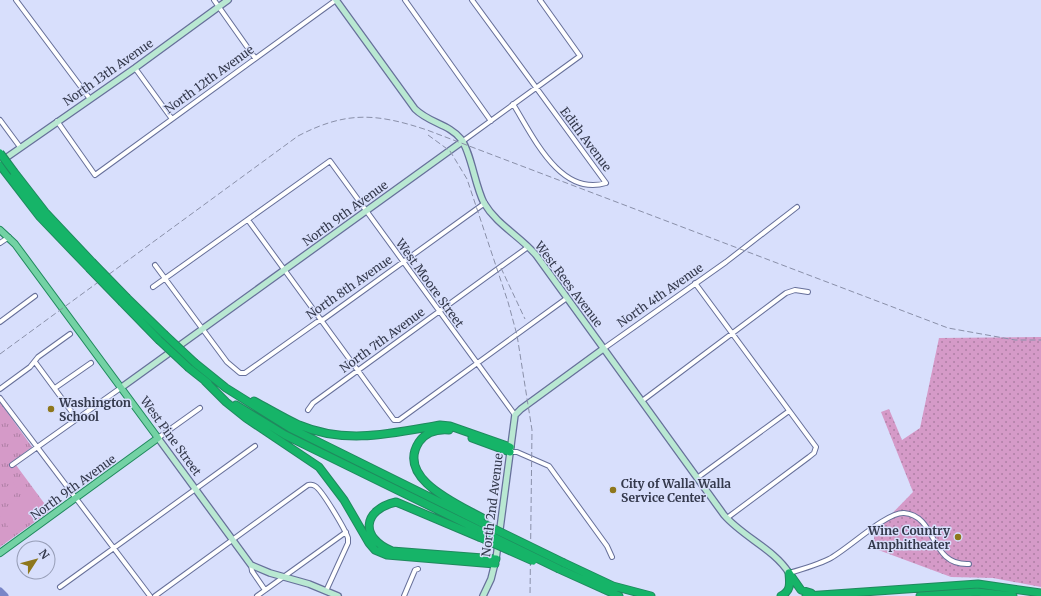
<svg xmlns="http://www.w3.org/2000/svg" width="1041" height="596" viewBox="0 0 1041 596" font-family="Merriweather,serif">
	<defs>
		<pattern id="grass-dots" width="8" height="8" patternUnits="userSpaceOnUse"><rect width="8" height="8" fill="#d59ac8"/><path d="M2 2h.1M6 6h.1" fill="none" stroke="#ae7fa5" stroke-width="1.8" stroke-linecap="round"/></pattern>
		<pattern id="park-tufts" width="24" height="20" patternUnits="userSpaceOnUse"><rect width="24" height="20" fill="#d59ac8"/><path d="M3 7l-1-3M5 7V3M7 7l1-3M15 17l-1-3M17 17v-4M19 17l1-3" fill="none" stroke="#ae7fa5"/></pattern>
	</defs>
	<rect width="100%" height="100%" fill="#d8dffc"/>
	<!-- grass -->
	<path fill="url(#grass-dots)" d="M1041 337V587L993 578 951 577 873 548 875 531 913 492 881 412 889 409 902 440 920 428 939 338Z"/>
	<!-- park -->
	<path fill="url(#park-tufts)" d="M0 402 32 447 13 461 50 511 0 547Z"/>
	<!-- pitch -->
	<path fill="#d59ac8" d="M13 482 19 491 7 500 0 492Z
		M30 490 44 509 12 532 0 516V512Z"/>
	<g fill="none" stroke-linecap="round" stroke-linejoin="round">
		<!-- river -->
		<path stroke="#7986c7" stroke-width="7" d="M0 591 5 596"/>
		<!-- street casing -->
		<g stroke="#67709a" stroke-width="6">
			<path id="street" d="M16 0 90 99
				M214 0 255 58
				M405 0 491 121
				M472 0 606 183C560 197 533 136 513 104
				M135 68 172 119
				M0 120 20 147
				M57 121 95 175 336 0
				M463 141 580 56 540 0
				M248 220 394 420H399L567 298
				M0 243 9 237
				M155 265 227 362 240 373H245L317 322 324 319 485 203
				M695 283 816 447 814 453 809 457 727 518
				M153 287 330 161 515 415
				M0 322 35 296
				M603 349 726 262 797 207
				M35 362 77 419
				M55 388 91 363
				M0 389 30 367 38 357 70 334
				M0 398 150 596
				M642 401 786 293 795 290 808 292
				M308 410 313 403 528 247
				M158 438 200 408
				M510 452H517L549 466 607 546 612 557
				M12 465 122 387
				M697 478 789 411
				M251 565 252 571 265 590
				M789 573C803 569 817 565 829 559 847 550 886 512 904 513 938 516 929 566 969 564
				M60 587 255 446
				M155 596 308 485C311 485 312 484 315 486 322 490 345 529 348 538V543L326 591
				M257 596 346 532
				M404 596 415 570 418 569"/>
		</g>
		<!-- secondary casing -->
		<g stroke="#67709a" stroke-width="8">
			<path id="secondary" d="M336 0 415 109C429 123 449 124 461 139 471 152 475 186 484 203 497 225 520 236 536 255L724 515C743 537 774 549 789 573
				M0 162 135 68 228 0
				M122 387 463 141
				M158 438 251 565 270 573 309 584 338 596
				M483 596 491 579 496 559 515 415 521 409 603 349"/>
		</g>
		<!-- primary casing -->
		<g stroke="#20895e" stroke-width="8">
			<path id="primary" d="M0 230 15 244 158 438 0 553"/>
		</g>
		<!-- highway casing -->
		<g stroke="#20895e" stroke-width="9">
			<path id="highway" d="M0 165 40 217 89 268
				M14 172 45 212 92 262
				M127 298 164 334
				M122 302 159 340
				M195 363 226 388 290 428 482 523
				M189 368 208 383
				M205 381 226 402 246 418 319 467 344 500 369 543 375 550 387 555 495 564
				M254 401C269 409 284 418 299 425 346 445 393 433 440 425L450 426 510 447
				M236 405 285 435 481 531
				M449 430C437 429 426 432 419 442 395 479 460 505 484 519
				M472 438 510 452
				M479 537 396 502C362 510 360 538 392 551L496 559
				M564 563 613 586 651 596
				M559 569 619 596
				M789 573 801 590 811 593
				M781 596C791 591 790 584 789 573
				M806 596 978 584 1041 593
				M920 596 977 592 1013 596"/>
		</g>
		<!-- street -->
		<use href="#street" stroke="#fff" stroke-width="4"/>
		<!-- secondary -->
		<use href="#secondary" stroke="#b9e8d2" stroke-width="5.5"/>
		<!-- primary -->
		<use href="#primary" stroke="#73d2a4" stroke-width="6"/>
		<!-- highway -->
		<use href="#highway" stroke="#16b468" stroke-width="7"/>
		<!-- rail -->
		<path stroke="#8a90a9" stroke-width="1" stroke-dasharray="6 3" stroke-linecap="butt" d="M428 135 450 151 467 179 508 302 517 335 532 430 530 596
			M501 268 525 319
			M0 354 298 136C346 111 376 113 427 130L948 328 1015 340H1041"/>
		<!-- highway-bridge casing -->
		<g stroke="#20895e" stroke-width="9" stroke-linecap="butt">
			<path id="highway-bridge" d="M0 153 14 172
				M92 262 127 298
				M89 268 122 302
				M164 334 195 363
				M159 340 189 368
				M482 523 564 563
				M481 531 559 569
				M479 537 533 561"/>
		</g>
		<!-- highway-bridge -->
		<use href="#highway-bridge" stroke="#16b468" stroke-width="7"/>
	</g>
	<!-- markers -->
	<g fill="#8e771c" stroke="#d8dffc" stroke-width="1.5">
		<circle cx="51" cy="409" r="4"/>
		<circle cx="613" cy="490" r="4"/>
		<circle cx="958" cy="537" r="4"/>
	</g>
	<g text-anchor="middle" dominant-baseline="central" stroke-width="3" stroke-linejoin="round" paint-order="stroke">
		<!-- street labels -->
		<g font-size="12" fill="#34394c" stroke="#d8dffc">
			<text transform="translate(108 72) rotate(-35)">North 13th Avenue</text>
			<text transform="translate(209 79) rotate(-36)">North 12th Avenue</text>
			<text transform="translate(586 139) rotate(53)">Edith Avenue</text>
			<text transform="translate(345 213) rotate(-36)">North 9th Avenue</text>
			<text transform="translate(430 283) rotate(54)">West Moore Street</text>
			<text transform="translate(569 284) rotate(53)">West Rees Avenue</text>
			<text transform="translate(349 287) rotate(-35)">North 8th Avenue</text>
			<text transform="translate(660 295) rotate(-35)">North 4th Avenue</text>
			<text transform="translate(382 340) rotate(-36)">North 7th Avenue</text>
			<text transform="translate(171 436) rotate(54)">West Pine Street</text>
			<text transform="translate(73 487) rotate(-36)">North 9th Avenue</text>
			<text transform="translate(492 505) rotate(-83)">North 2nd Avenue</text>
		</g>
		<!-- poi labels -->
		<g font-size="12" font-weight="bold" fill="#34394c" stroke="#d8dffc" text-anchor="start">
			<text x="59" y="402">Washington<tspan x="59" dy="14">School</tspan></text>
			<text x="621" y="483">City of Walla Walla<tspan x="621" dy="14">Service Center</tspan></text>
			<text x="950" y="530" text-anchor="end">Wine Country<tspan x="950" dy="14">Amphitheater</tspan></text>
		</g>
	</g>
	<!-- north arrow -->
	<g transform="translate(36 560) rotate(54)"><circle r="19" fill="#d8dffc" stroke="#969db6"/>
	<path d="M0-3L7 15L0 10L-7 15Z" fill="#8e771c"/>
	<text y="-6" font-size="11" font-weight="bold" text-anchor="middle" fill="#34394c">N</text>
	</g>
</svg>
